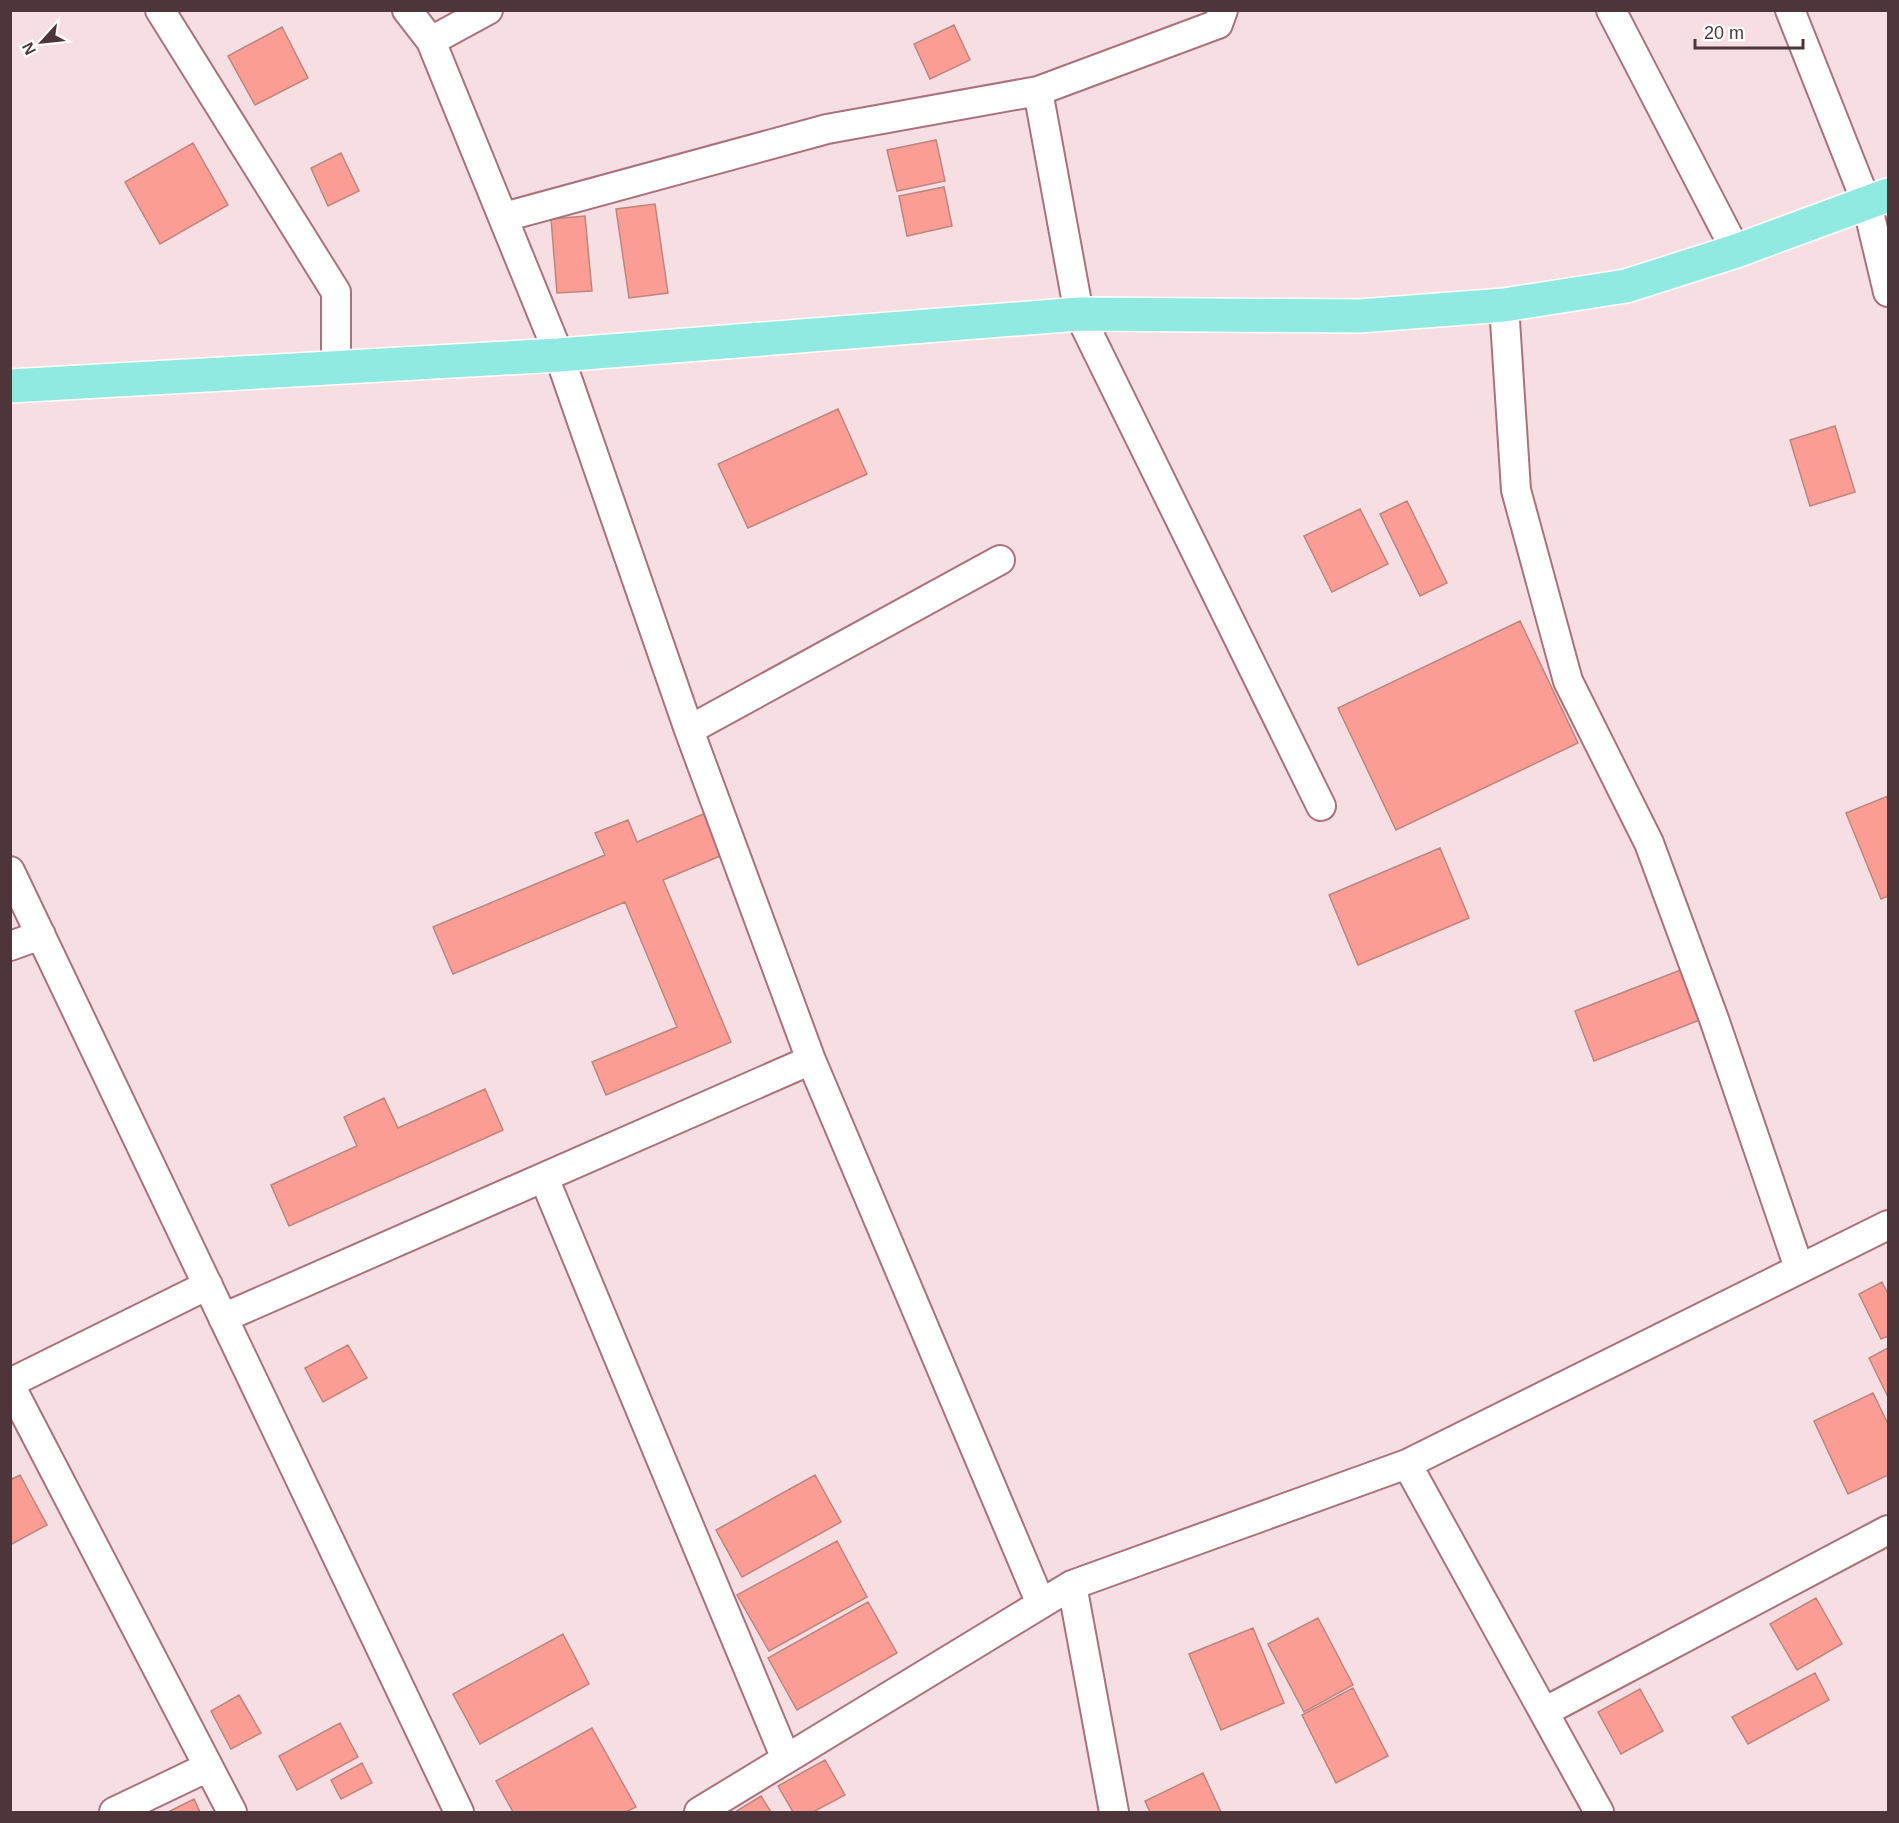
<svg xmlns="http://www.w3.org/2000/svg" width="1899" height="1823" viewBox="0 0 1899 1823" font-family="Arial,sans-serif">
	<rect width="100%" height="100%" fill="#f7dee2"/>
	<!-- building -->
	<path fill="#fb9d94" stroke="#be857e" stroke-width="1.5" d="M954 25 970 60 930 79 914 44Z
		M282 27 308 78 255 105 228 56Z
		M936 140 945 181 897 191 887 150Z
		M193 143 228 205 160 244 125 182Z
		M341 153 359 191 328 206 311 168Z
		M944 187 952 226 907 236 899 196Z
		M655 204 668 293 629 298 616 209Z
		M585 216 592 291 557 293 551 219Z
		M838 409 867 474 748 528 718 464Z
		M1835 426 1855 492 1810 506 1790 440Z
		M1407 501 1447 583 1420 596 1380 514Z
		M1360 509 1388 564 1332 592 1304 536Z
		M1520 621 1578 743 1396 830 1338 708Z
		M1888 796V896L1881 899 1846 813Z
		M708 812 725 854 663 880 731 1042 606 1095 592 1062 677 1027 625 902 453 974 433 927 605 855 595 833 628 820 637 842Z
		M1440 848 1469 918 1358 965 1329 895Z
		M1691 966 1710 1016 1594 1061 1575 1011Z
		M485 1089 503 1130 289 1226 271 1185 357 1146 344 1117 384 1098 398 1128Z
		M1882 1282 1888 1294V1336L1881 1339 1859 1294Z
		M348 1345 367 1378 323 1402 305 1368Z
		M1888 1348V1397L1869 1358Z
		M1873 1393 1888 1424V1475L1848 1494 1814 1421Z
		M20 1475 47 1525 10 1545V1480Z
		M815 1475 841 1522 742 1577 716 1530Z
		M837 1541 867 1597 769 1651 737 1595Z
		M1816 1598 1842 1644 1797 1670 1770 1624Z
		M868 1602 897 1653 797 1710 768 1658Z
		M1318 1618 1353 1685 1304 1712 1268 1644Z
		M1253 1628 1284 1703 1221 1730 1189 1654Z
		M563 1634 589 1684 480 1744 453 1694Z
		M1815 1673 1829 1700 1748 1744 1732 1717Z
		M1353 1688 1388 1756 1336 1783 1302 1715Z
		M1640 1689 1663 1731 1621 1754 1598 1712Z
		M239 1695 261 1733 231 1749 211 1711Z
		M340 1723 358 1757 297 1790 279 1756Z
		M592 1728 636 1807 626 1812H513L496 1781Z
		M825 1760 845 1795 813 1812H793L778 1786Z
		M362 1763 372 1783 341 1799 331 1780Z
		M1203 1773 1221 1812H1150L1145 1801Z
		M761 1796 771 1812H735Z
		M194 1799 200 1812H168Z"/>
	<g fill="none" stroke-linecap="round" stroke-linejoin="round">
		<!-- street casing -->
		<g stroke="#aa727d" stroke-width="32">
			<path id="street" d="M160 10 336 292V365
				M407 10 431 41 559 355 689 730 1000 560
				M1611 10 1736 251
				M1790 10 1867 204 1888 292
				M431 41 488 10
				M1038 91 1079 314 1321 806
				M504 217 827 129 1038 91 1218 24 1223 10
				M1504 305 1516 490 1568 681 1649 843 1714 1019 1799 1268
				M689 730 811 1060
				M10 871 459 1812
				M10 946 41 935
				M544 1178 786 1759
				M223 1318 811 1060 1041 1604
				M10 1383 208 1285
				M10 1385 232 1812
				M1407 1464 1599 1812
				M1072 1585 1114 1812
				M1544 1712 1888 1530
				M114 1812 208 1767
				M699 1812 1072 1585 1407 1464 1888 1225"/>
		</g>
		<!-- primary casing -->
		<g stroke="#fff" stroke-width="36">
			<path id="primary" d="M10 386 559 355 1079 314 1359 316 1504 305 1626 286 1736 251 1888 195"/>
		</g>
		<!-- street -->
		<use href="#street" stroke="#fff" stroke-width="28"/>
		<!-- primary -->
		<use href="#primary" stroke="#90eae2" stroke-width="33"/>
	</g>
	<!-- border -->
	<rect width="1899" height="1823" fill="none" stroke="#4e353a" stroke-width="24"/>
	<!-- north arrow -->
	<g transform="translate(42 42) rotate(243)" stroke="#ffffff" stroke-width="4.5" paint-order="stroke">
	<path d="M0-4.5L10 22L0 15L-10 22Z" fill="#4e353a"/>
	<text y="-9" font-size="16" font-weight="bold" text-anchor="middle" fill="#4e353a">N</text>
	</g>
	<!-- scale -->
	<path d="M1695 39v9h108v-9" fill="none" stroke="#4e353a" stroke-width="3"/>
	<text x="1704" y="39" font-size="18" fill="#4e353a" stroke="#ffffff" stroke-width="4.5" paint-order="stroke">20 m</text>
</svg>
